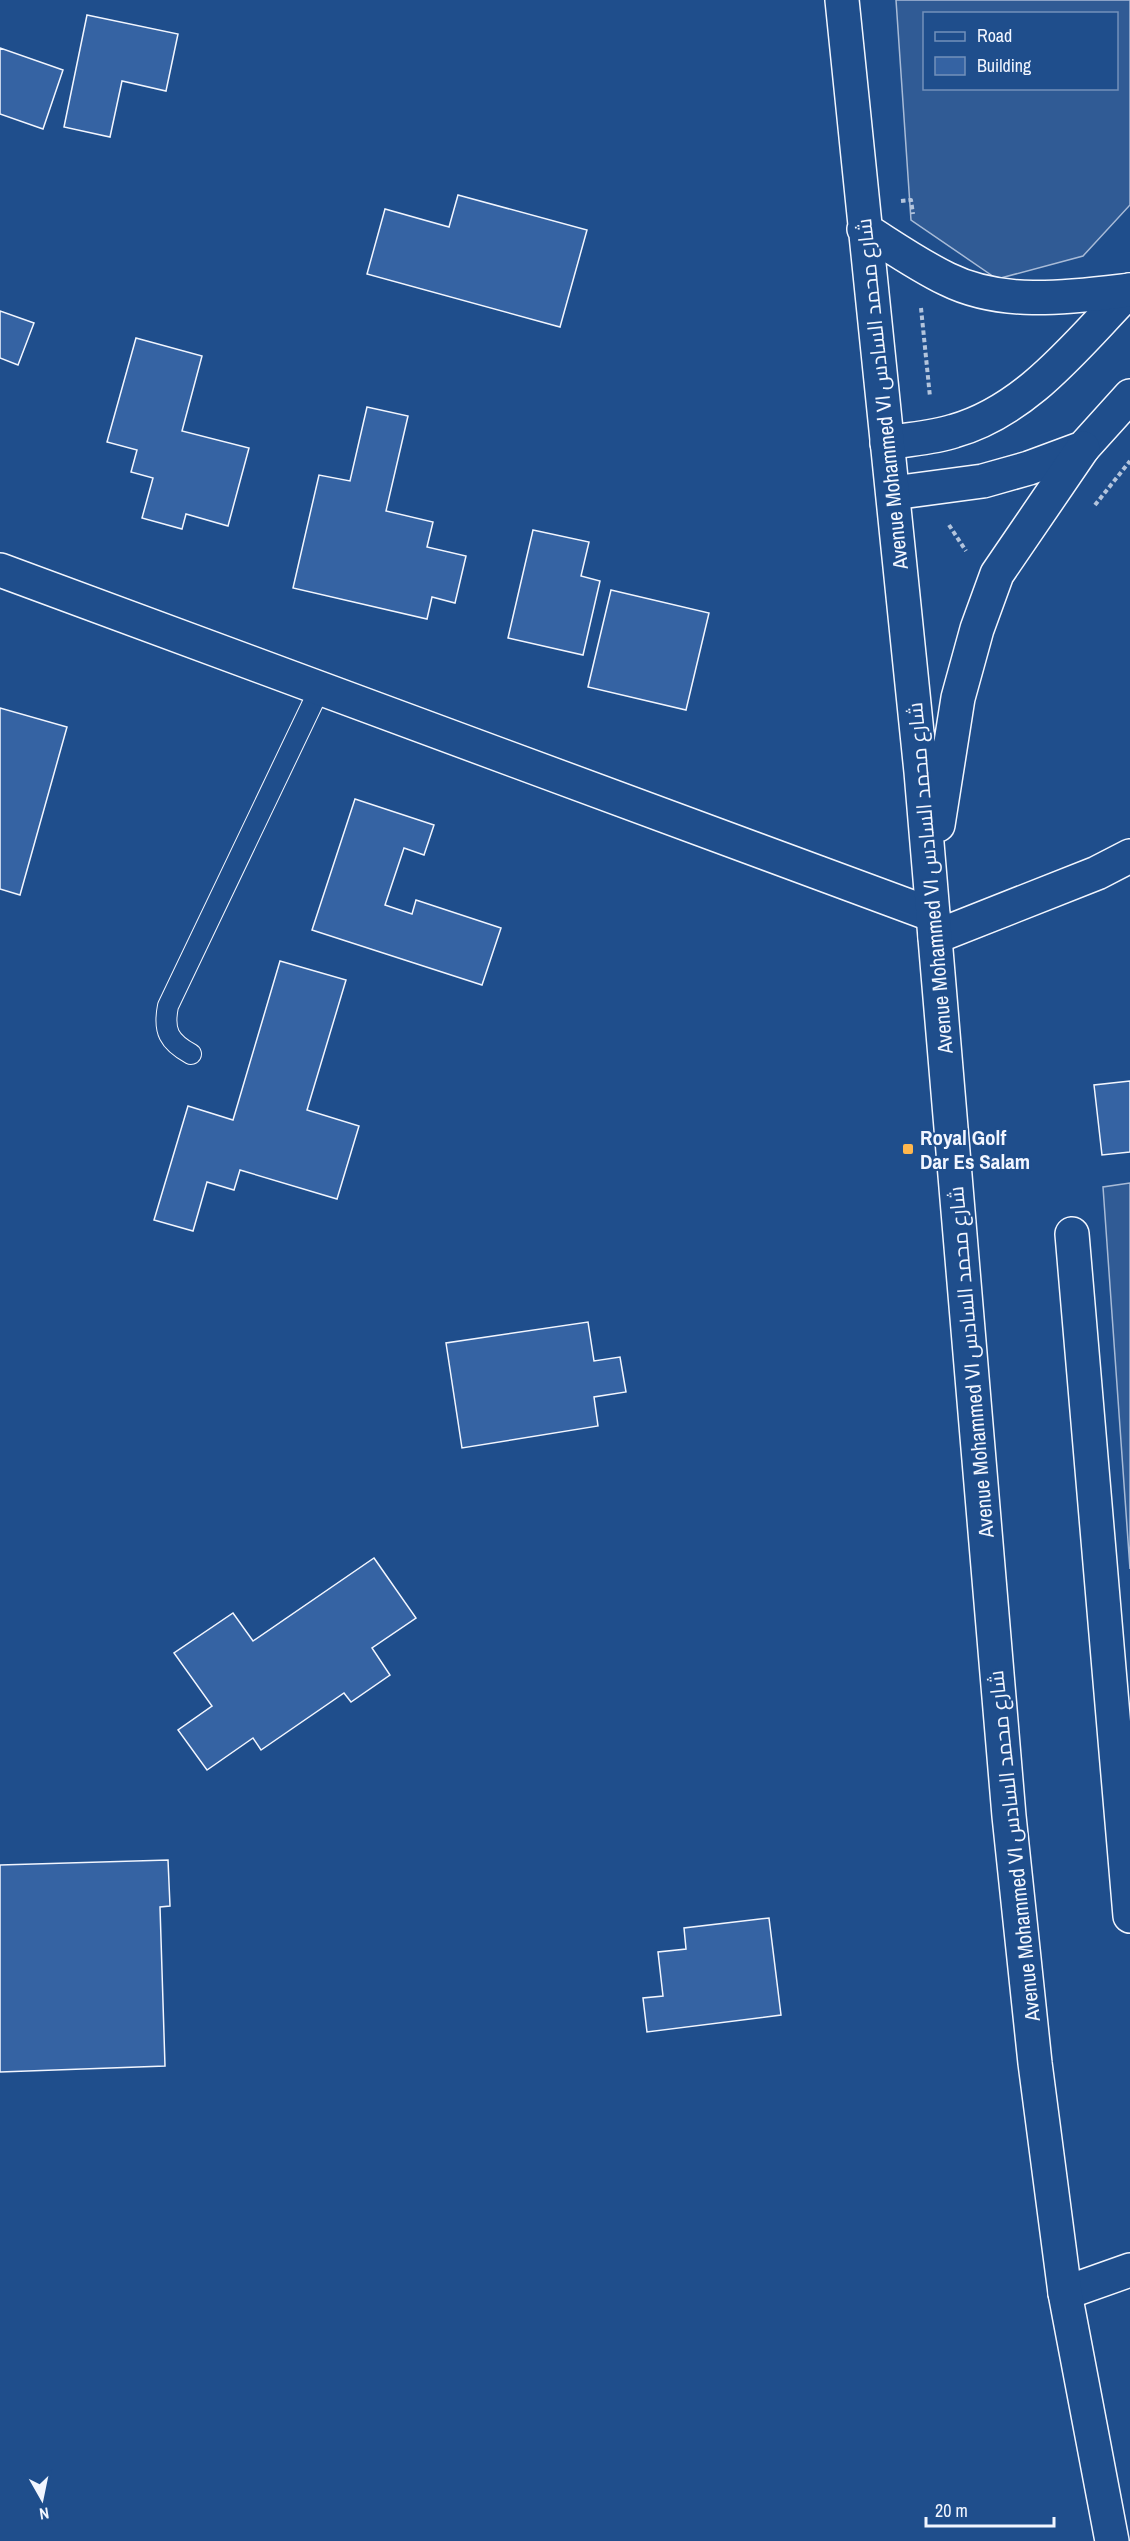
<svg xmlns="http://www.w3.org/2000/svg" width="1130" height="2541" viewBox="0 0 1130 2541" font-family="'Archivo Narrow',Cairo,sans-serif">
	<rect width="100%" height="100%" fill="#1f4e8c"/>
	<!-- built -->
	<path fill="#305b95" stroke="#a8bbd7" stroke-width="1.5" fill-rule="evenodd" d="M896 0H1130V205L1083 256 997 279 911 220ZM924 14H1116V88H924Z
		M1130 1183V1569L1103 1187Z"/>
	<!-- building -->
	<path fill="#3563a3" stroke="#f2f6ff" stroke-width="1.5" d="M87 15 178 34 166 91 122 81 110 137 64 127Z
		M0 48 63 70 43 129 0 114Z
		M458 195 587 230 560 327 367 274 385 209 449 227Z
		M0 311 34 323 18 365 0 358Z
		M136 338 202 356 182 431 249 448 228 526 186 514 182 529 142 518 153 478 131 472 137 450 107 442Z
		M367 407 408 416 386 511 433 522 427 547 466 556 455 603 432 597 427 619 293 588 319 475 350 481Z
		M533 530 589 542 581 576 600 581 583 655 508 638Z
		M611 590 709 613 686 710 588 687Z
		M0 708 67 727 20 895 0 889Z
		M355 799 434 825 424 855 404 848 385 905 412 914 416 900 501 928 482 985 312 930Z
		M280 961 346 980 307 1110 359 1126 337 1199 240 1170 234 1190 207 1182 193 1231 154 1220 188 1106 233 1120Z
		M1130 1081V1152L1102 1155 1094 1085Z
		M588 1322 594 1361 620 1357 626 1392 594 1397 598 1426 462 1448 446 1343Z
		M374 1558 416 1618 372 1648 390 1675 351 1702 344 1693 261 1750 253 1738 207 1770 178 1730 212 1706 174 1653 233 1613 253 1641Z
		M168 1860 170 1906 160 1907 165 2066 0 2072V1865Z
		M769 1918 781 2015 647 2032 643 1998 663 1996 658 1952 686 1949 684 1928Z"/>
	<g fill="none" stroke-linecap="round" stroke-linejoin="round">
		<!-- lane casing -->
		<g stroke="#f2f6ff" stroke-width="22">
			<path id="lane" d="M191 1054C169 1042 163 1031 168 1006L320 688"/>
		</g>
		<!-- street casing -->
		<g stroke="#f2f6ff" stroke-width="36">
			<path id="street" d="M0 570 933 915
				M935 937 1097 873 1130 856
				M1072 1234 1130 1916
				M1065 2293 1130 2270"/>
		</g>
		<!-- secondary casing -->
		<g stroke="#f2f6ff" stroke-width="36">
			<path id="secondary" d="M887 443C909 439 933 438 954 431 1028 410 1078 343 1130 290
				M893 493 983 481 1029 468 1083 448 1130 396"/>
		</g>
		<!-- primary casing -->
		<g stroke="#f2f6ff" stroke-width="36">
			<path id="primary" d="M842 0 921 772 1009 1816 1035 2063 1065 2293 1112 2541
				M864 229C891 246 918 265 947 279 1003 307 1071 297 1130 290
				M938 825 958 698 977 629 997 574 1083 448"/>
		</g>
		<!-- path -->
		<path stroke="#b3c4dc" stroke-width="4" stroke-dasharray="4.5 3" stroke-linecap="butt" d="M901 201 911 200 913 214
			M921 308 930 397
			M1095 505 1130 461
			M949 525 966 551"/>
		<!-- lane -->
		<use href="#lane" stroke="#1f4e8c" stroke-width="20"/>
		<!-- street -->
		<use href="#street" stroke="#1f4e8c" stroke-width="33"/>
		<!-- secondary -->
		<use href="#secondary" stroke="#1f4e8c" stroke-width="33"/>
		<!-- primary -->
		<use href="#primary" stroke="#1f4e8c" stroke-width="33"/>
	</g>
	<!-- markers -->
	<rect fill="#ffb74d" stroke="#1f4e8c" stroke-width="2" x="902" y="1143" width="12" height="12" rx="3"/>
	<g text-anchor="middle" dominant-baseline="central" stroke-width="4.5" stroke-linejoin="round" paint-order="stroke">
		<!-- street labels -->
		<g font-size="21" fill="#f2f6ff" stroke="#1f4e8c">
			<text transform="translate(882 394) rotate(-96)">Avenue Mohammed VI شارع محمد السادس</text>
			<text transform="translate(930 878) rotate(-95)">Avenue Mohammed VI شارع محمد السادس</text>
			<text transform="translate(971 1362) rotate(-95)">Avenue Mohammed VI شارع محمد السادس</text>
			<text transform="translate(1014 1846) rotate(-96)">Avenue Mohammed VI شارع محمد السادس</text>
		</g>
		<!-- poi labels -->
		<g font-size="21" font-weight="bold" fill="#f2f6ff" stroke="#1f4e8c" text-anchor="start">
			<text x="920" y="1137">Royal Golf<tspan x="920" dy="24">Dar Es Salam</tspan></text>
		</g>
	</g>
	<!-- legend -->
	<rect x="923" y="12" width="195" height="78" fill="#1f4e8c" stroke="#7391ba" stroke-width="1.5"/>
	<rect x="935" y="32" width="30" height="9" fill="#1f4e8c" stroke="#7391ba" stroke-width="1.5"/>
	<text x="977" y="42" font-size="18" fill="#f2f6ff">Road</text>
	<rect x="935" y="57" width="30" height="18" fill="#3563a3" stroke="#7391ba" stroke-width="1.5"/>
	<text x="977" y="72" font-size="18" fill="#f2f6ff">Building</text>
	<!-- north arrow -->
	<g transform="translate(42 2499) rotate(171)" stroke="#1f4e8c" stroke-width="4.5" paint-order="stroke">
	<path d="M0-4.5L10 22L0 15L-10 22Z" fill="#f2f6ff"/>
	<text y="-9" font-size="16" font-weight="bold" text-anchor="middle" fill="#f2f6ff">N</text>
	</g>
	<!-- scale -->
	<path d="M926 2517v9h128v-9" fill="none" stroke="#f2f6ff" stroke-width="3"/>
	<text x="935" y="2517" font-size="18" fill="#f2f6ff" stroke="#1f4e8c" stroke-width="4.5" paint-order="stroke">20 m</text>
</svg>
